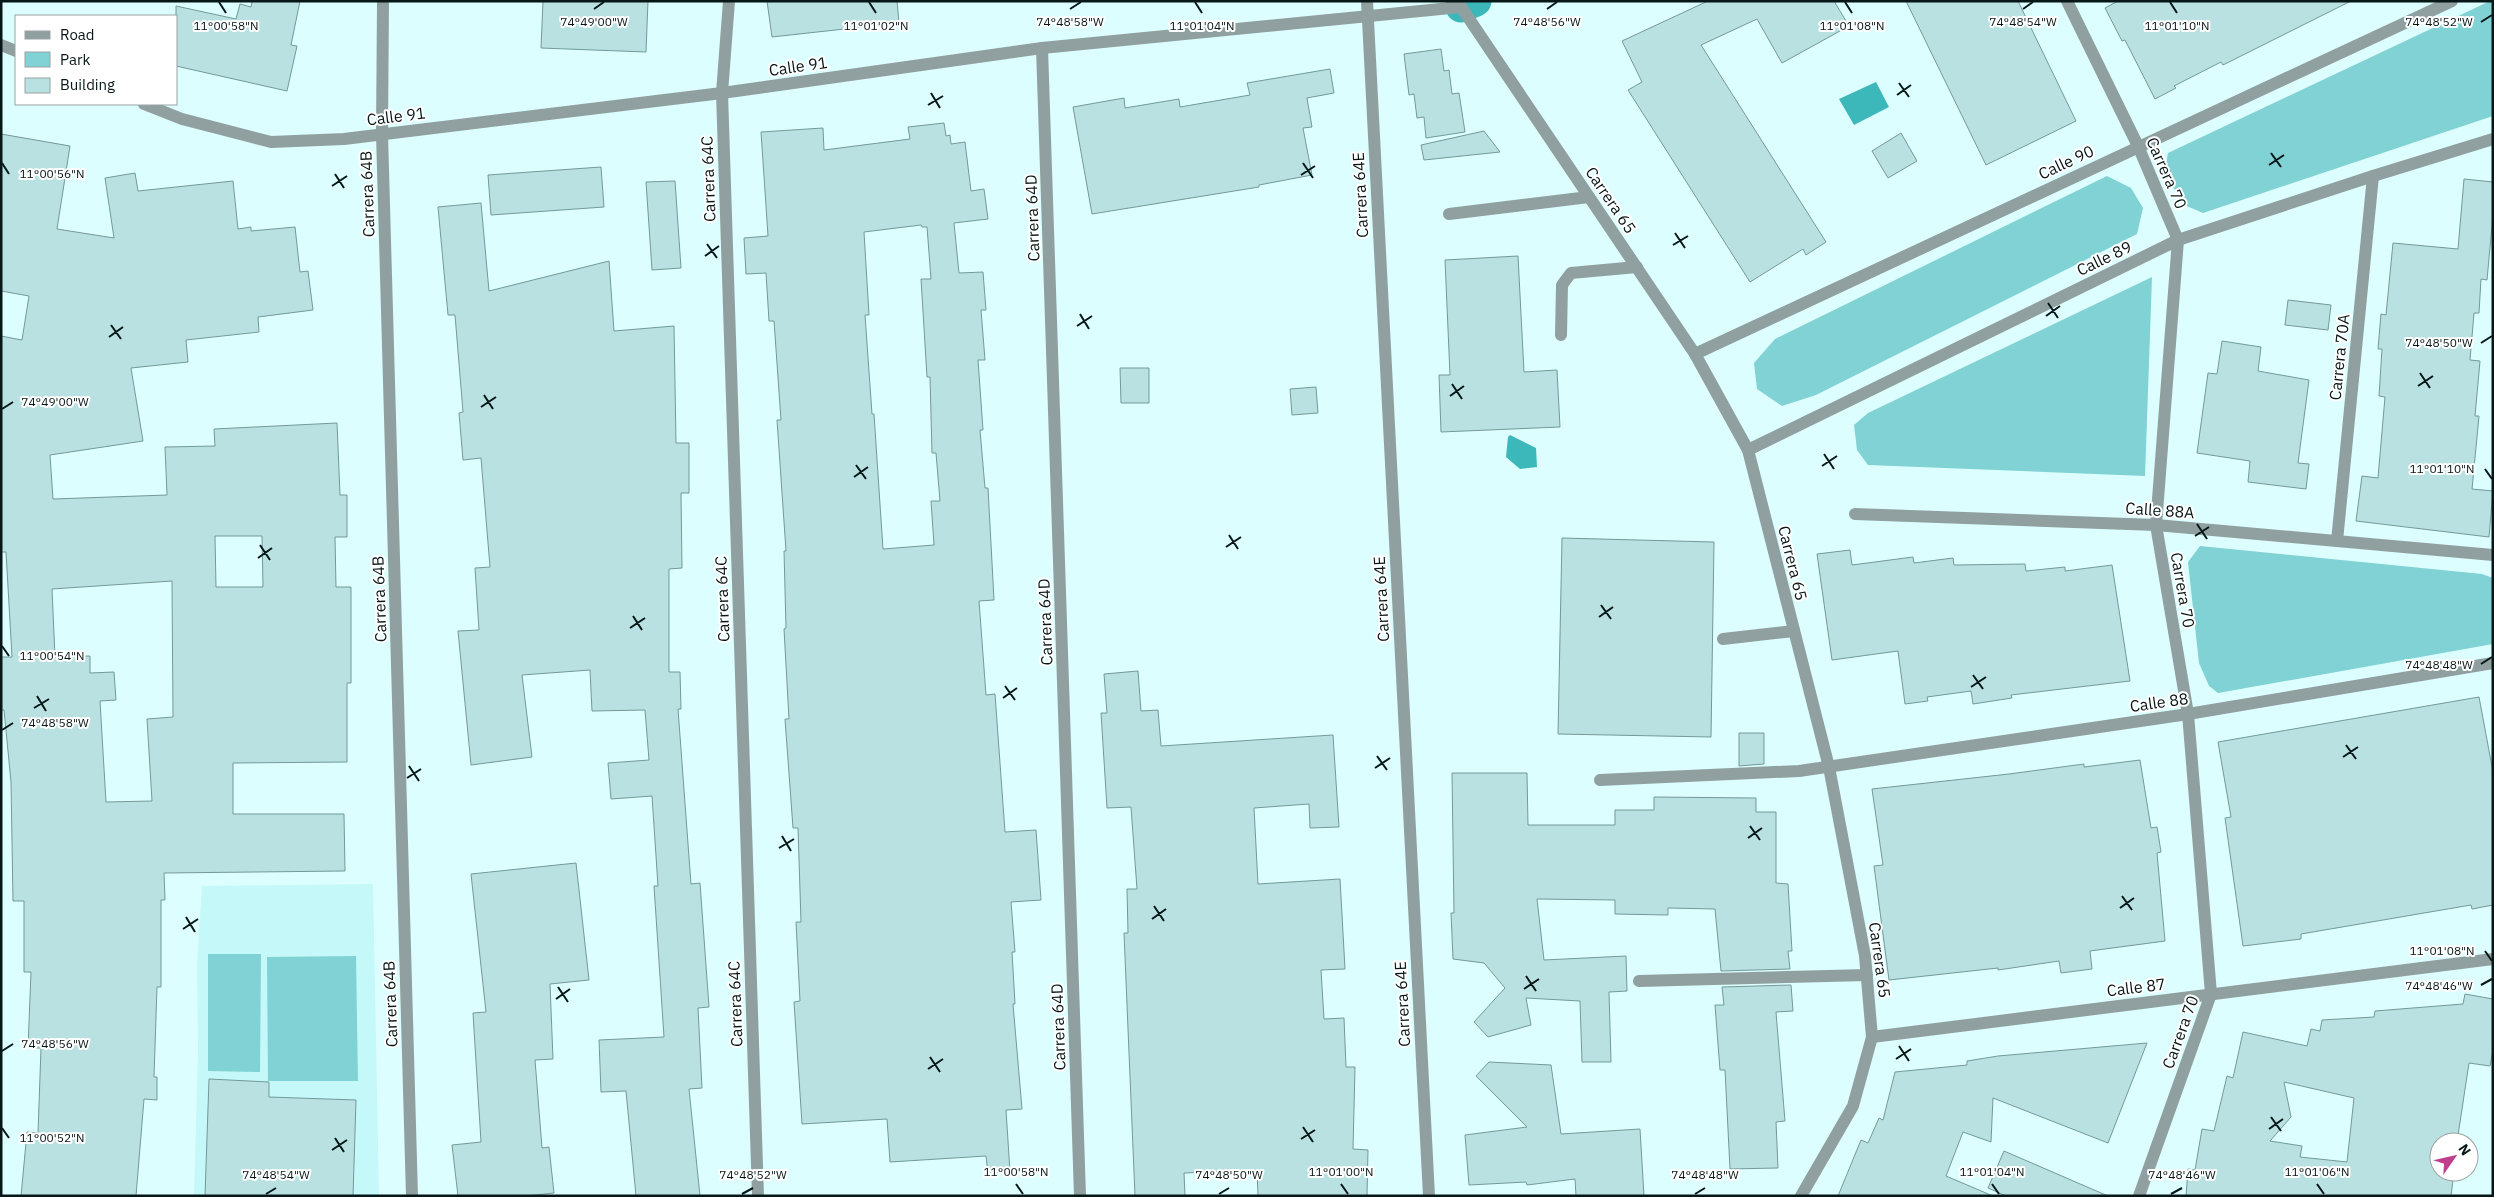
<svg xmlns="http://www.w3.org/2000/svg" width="2494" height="1197" font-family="'IBM Plex Sans',sans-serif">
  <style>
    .built { fill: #c5f8f9 }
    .green { fill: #81d2d4 }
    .water { fill: #3cb8bb }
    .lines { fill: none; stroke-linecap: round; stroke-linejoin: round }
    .canal { stroke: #3cb8bb; stroke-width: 31 }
    .building { fill: #b9e1e1; stroke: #739999; fill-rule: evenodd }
    .minor { stroke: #90a0a0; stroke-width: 12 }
    .ticks { fill: none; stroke: #071616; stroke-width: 2 }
    .labels { text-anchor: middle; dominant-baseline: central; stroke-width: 4; stroke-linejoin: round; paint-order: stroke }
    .street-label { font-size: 16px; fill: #071616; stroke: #fff }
    .ticks-label { font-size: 12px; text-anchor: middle; fill: #071616; stroke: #fff; stroke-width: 4; stroke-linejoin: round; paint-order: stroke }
  </style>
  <rect width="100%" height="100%" fill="#ddfefe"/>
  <polygon class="built" points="373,884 379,1196 194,1196 198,1050 197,965 202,886"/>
  <g class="green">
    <polygon points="2490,1 2493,1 2493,116 2203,213 2182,204 2165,171 2168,153"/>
    <polygon points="2107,176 2131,188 2143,208 2137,234 1816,395 1782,406 1757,389 1754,363 1775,339"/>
    <polygon points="2152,277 2145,476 1868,465 1857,450 1854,425 1868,413"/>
    <polygon points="2200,546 2482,574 2493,578 2493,644 2218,693 2209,686 2199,663 2188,562"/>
    <polygon points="208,954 261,954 260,1072 208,1071"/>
    <polygon points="356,956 358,1081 268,1081 267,957"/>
  </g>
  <g class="water">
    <polygon points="1876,82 1889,107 1854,125 1839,99"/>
    <polygon points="1510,435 1536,448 1537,467 1520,469 1506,457 1508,437"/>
  </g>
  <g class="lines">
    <polyline class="canal" points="1461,7 1476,1"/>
  </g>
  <g class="building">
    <polygon points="252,1 300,1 291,45 297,46 287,91 176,66 176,6 236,19 240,4 251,7"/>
    <polygon points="543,1 648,1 646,52 541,48"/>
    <polygon points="767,1 897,1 899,23 772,37"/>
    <polygon points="1708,1 1834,1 1849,26 1782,63 1757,19 1701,45 1826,242 1806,255 1803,249 1750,282 1628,90 1642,82 1622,41"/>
    <polygon points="1906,1 2018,1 2076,121 1986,165"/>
    <polygon points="2118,1 2351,1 2223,65 2221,62 2174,86 2176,88 2155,99 2125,40 2122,41 2105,8"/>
    <polygon points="1441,49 1444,71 1449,70 1452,94 1459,93 1465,132 1426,138 1424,117 1417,118 1414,94 1409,95 1404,54"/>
    <polygon points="1330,69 1334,93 1307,98 1312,127 1303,128 1312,175 1259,185 1259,187 1092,214 1073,107 1124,98 1125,108 1179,99 1180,107 1250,95 1247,83"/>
    <path d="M944,123L946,136L950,135L951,144L965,142L971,191L984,189L988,219L954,223L959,273L983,272L986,310H981L985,360H978L983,430H980L985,488H988L994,600L979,601L986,695L995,694L1005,832L1036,830L1041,900L1011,902L1015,952H1012L1015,1004H1013L1022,1109L1006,1110L1010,1172L988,1173L986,1156L890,1162L887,1119L802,1124L794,1002L800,1001L796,922H801L798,828H793L785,719H789L784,629L786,628L784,551H786L777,420H781L774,321H769L766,273L746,274L744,238L768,236L761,132L823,128L824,150L910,139L908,127ZM921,225L922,227H927L931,279H921L927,377H930L932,453H936L940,501H931L934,545L883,549L874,414H872L865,315H869L864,232Z"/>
    <polygon points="1484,131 1500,152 1424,160 1421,145"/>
    <polygon points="1901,133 1917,161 1888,178 1872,151"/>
    <path d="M1,134L70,146L57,229L114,238L105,178L135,173L138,191L233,181L238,229L251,227V231L295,227L300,272L308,271L313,310L258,317L259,332L186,340L188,362L131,368L143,441L50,455L53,499L167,495L165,447L215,446L214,429L337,423L340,495H347V537H335L336,587H351V683H347V762L233,763V814H344L345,871L164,873L165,900H161V987H157L154,1077H157V1100L144,1099L136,1196H21L27,1132L38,1133L41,1048H28L31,972H24V901H13L11,782L4,710H1V657H12L6,552H1V336L22,340L29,296L1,291ZM215,536H262L263,587H216ZM172,581L173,717L147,719L152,801L106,802L100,701L116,700L114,672L90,673V656L55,657L52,589Z"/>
    <polygon points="601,167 604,207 491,215 488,175"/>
    <polygon points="2464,179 2493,182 2493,215 2487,280 2481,279 2479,313 2474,313 2470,360 2480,361 2475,416 2479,416 2472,489 2493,491 2489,537 2356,521 2362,476 2378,478 2385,397 2379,396 2382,349 2378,349 2381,314 2386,315 2393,243 2458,249"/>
    <polygon points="675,181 681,268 652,270 646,182"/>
    <polygon points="481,203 489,291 609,261 614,331 674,326 676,443 689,443 689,493 681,493 682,568 669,569 669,672 680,672 681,709 678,709 691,884 700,883 709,1007 698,1008 702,1088 689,1089 700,1196 636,1196 626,1091 601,1092 599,1040 664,1037 654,886 658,886 652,796 611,799 608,763 649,760 645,710 592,711 590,670 522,675 532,757 471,765 458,631 479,630 475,568 490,567 481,458 463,460 459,413 463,412 455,315 448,315 438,207"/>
    <polygon points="1518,256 1524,372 1557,370 1560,427 1441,432 1439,375 1450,375 1445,260"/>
    <polygon points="2288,300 2331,305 2328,330 2285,325"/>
    <polygon points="2222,341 2261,347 2258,371 2309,380 2298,463 2309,464 2306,489 2248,482 2250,461 2197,453 2208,373 2217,374"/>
    <polygon points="1120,368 1149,368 1149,403 1121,403"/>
    <polygon points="1316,387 1318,413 1292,415 1290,389"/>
    <polygon points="1562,538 1714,542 1711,737 1558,734"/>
    <polygon points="1850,550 1852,565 1913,557 1914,563 1953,558 1954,565 2025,564 2026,571 2065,567 2065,571 2112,565 2130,681 2011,695 2012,698 1973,704 1971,691 1927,697 1928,701 1905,704 1898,651 1832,660 1817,554"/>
    <polygon points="1138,671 1141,711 1158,710 1161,746 1333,735 1339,827 1310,828 1309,804 1254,808 1258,884 1340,879 1345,969 1321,970 1324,1019 1344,1018 1346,1067 1355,1067 1353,1149 1368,1150 1367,1196 1258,1196 1257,1170 1184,1173 1185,1196 1135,1196 1124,933 1128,933 1127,889 1137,889 1131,807 1107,808 1101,713 1107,713 1104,674"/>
    <polygon points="2479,697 2493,772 2493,905 2472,909 2471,905 2301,934 2301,939 2243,946 2225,818 2231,817 2218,742"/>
    <polygon points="1739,733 1764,733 1764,764 1739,766"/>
    <polygon points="2140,760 2151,828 2157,827 2161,852 2157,853 2165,941 2090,951 2092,969 2061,973 2059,961 1998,970 1998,968 1889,980 1874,866 1883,865 1872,789 2009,774 2084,764 2084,767"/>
    <polygon points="1452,773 1527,773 1528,825 1615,825 1615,810 1654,810 1654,797 1756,798 1756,812 1776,812 1776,883 1788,884 1792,951 1788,951 1790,969 1721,971 1715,909 1668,908 1668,915 1615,914 1615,900 1537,899 1544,960 1626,956 1627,991 1609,992 1611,1062 1582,1062 1580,1001 1526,998 1531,1025 1488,1037 1474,1022 1505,988 1484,963 1453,959 1451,913 1454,913"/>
    <polygon points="576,863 589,980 550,984 553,1059 535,1060 542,1148 549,1147 554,1193 526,1196 458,1196 452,1145 481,1142 473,1013 486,1012 471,874"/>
    <polygon points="1791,985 1793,1011 1776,1012 1785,1121 1776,1122 1778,1168 1730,1169 1725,1070 1720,1070 1715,1005 1724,1005 1722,987"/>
    <path d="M2465,994L2493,999V1050L2490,1066L2469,1063L2457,1142H2439V1172H2454L2451,1196H2186L2188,1169L2195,1170L2202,1129L2214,1131L2227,1076L2233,1078L2243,1032L2307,1046L2311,1029L2320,1031L2322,1020L2374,1017L2375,1011L2463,1004ZM2284,1082L2354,1098L2347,1162L2300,1157L2302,1146L2270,1141L2291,1117Z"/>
    <polygon points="2147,1043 2108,1143 1993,1098 1991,1142 1963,1132 1946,1176 1993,1196 1838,1196 1861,1140 1868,1143 1879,1118 1883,1120 1895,1072 1967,1065 1967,1061 1998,1056"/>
    <polygon points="1489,1062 1551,1065 1561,1134 1640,1129 1644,1196 1576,1196 1575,1179 1527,1185 1526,1182 1469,1185 1465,1135 1527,1127 1476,1076"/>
    <polygon points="209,1079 269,1082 269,1097 356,1100 353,1196 205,1196"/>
    <polygon points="2004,1151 2108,1196 2006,1196 1988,1188"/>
  </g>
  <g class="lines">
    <g class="minor">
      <polyline points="383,1 382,134 412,1196"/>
      <polyline points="729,1 722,93 758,1196"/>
      <polyline points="1367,1 1429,1196"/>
      <polyline points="1457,1 1695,354 1748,450 1829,767 1865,956 1872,1037 1853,1106 1801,1196"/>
      <polyline points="2067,1 2138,146 2178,240 2156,525 2188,714 2211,994 2139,1196"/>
      <polyline points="1,45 16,51"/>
      <polyline points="1042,48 1080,1196"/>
      <polyline points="144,104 182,119 271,142 344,139 722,93 1042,48 1461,7"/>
      <polyline points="1449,214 1589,197"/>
      <polyline points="1561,335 1562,285 1571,273 1637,267"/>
      <polyline points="1695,354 2452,1"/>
      <polyline points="1748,450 2178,240 2373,176 2493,139"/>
      <polyline points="1855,514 2156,525 2493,555"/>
      <polyline points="2337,541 2373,176"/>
      <polyline points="1723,639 1794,631"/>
      <polyline points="1600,780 1799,771 2188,714 2493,663"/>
      <polyline points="1639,981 1867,975"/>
      <polyline points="1872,1037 2493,959"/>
    </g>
  </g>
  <path class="ticks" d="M219,2L226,13M869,2L876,13M1195,2L1202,13M1845,2L1852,13M2170,2L2177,13M594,9L604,2M1070,9L1081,2M1547,9L1557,2M2023,9L2033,2M2481,22L2492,15M1899,83L1909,97M931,93L940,108M1897,95L1911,85M928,105L943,96M2271,153L2281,167M2,163L9,174M1303,163L1313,178M2269,165L2284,155M335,174L344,188M1301,175L1315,166M332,186L347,176M1675,233L1685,248M707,244L717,258M1673,245L1688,236M705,256L719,246M2048,303L2058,318M1080,314L1089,329M2046,316L2060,306M111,325L121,339M1077,326L1092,316M109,337L123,327M2481,343L2492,336M2420,373L2430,388M1452,384L1462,399M2418,386L2433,376M484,395L493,409M1450,396L1464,386M481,407L496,397M2,409L13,402M1824,454L1834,469M856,465L866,479M1822,466L1837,456M2485,469L2492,479M854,477L868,467M2197,524L2207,539M1229,535L1238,549M2195,536L2209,527M260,545L270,560M1226,547L1241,537M258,558L272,548M1601,605L1611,619M633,616L642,630M1599,617L1613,607M630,628L645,618M2,646L9,656M2481,664L2492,657M1973,675L1983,689M1005,686L1015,700M1971,687L1986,677M37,696L46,711M1003,698L1017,688M34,708L49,699M2,730L13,723M2346,745L2356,759M1377,756L1387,770M2343,757L2358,747M409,766L419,781M1375,768L1390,758M407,778L421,769M1750,826L1760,840M782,836L791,851M1748,838L1762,828M779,848L794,839M2122,896L2132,910M1154,906L1164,921M2120,908L2134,898M186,917L195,932M1152,919L1166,909M183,929L198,919M2485,951L2492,961M1526,976L1536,991M2481,985L2492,979M558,987L568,1002M1524,989L1539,979M556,999L570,989M1899,1046L1909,1061M2,1051L13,1044M930,1057L940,1072M1896,1059L1911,1049M928,1069L943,1059M2271,1117L2281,1131M1303,1127L1313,1142M2,1128L9,1138M2269,1129L2283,1119M335,1138L344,1152M1301,1139L1315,1130M332,1150L347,1140M1016,1184L1023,1194M1341,1184L1348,1194M1992,1184L1999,1194M2317,1184L2324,1194M266,1194L276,1188M742,1194L753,1188M1219,1194L1229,1188M1695,1194L1705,1188M2171,1194L2182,1188"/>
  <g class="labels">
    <g class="street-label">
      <text transform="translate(798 66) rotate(-8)">Calle 91</text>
      <text transform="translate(396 116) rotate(-7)">Calle 91</text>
      <text transform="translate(2066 162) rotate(-25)">Calle 90</text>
      <text transform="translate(2167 173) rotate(66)">Carrera 70</text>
      <text transform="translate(708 179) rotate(-92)">Carrera 64C</text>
      <text transform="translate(367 194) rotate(-92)">Carrera 64B</text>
      <text transform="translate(1360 195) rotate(-93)">Carrera 64E</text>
      <text transform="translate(1611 200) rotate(56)">Carrera 65</text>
      <text transform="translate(1032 218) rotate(-92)">Carrera 64D</text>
      <text transform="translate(2104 258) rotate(-26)">Calle 89</text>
      <text transform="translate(2339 357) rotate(-84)">Carrera 70A</text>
      <text transform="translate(2160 510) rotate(4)">Calle 88A</text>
      <text transform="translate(1793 563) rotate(76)">Carrera 65</text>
      <text transform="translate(2183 590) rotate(80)">Carrera 70</text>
      <text transform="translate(379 599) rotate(-92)">Carrera 64B</text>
      <text transform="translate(722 599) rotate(-92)">Carrera 64C</text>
      <text transform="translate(1381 599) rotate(-93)">Carrera 64E</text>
      <text transform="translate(1045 622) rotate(-92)">Carrera 64D</text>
      <text transform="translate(2159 702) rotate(-8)">Calle 88</text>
      <text transform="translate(1880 960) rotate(82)">Carrera 65</text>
      <text transform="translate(2136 987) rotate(-7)">Calle 87</text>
      <text transform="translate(390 1004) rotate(-92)">Carrera 64B</text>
      <text transform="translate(735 1004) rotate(-92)">Carrera 64C</text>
      <text transform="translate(1402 1004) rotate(-93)">Carrera 64E</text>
      <text transform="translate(1058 1027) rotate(-92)">Carrera 64D</text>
      <text transform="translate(2180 1032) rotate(-70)">Carrera 70</text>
    </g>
  </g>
  <g class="ticks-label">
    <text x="2439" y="26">74°48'52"W</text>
    <text x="594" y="26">74°49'00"W</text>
    <text x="1070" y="26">74°48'58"W</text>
    <text x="1547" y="26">74°48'56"W</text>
    <text x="2023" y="26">74°48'54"W</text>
    <text x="226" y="30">11°00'58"N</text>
    <text x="876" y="30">11°01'02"N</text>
    <text x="1202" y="30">11°01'04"N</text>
    <text x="1852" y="30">11°01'08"N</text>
    <text x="2177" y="30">11°01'10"N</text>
    <text x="52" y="178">11°00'56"N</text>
    <text x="2439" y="347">74°48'50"W</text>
    <text x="55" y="406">74°49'00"W</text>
    <text x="2442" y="473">11°01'10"N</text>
    <text x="52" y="660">11°00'54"N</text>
    <text x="2439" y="669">74°48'48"W</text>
    <text x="55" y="727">74°48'58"W</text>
    <text x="2442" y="955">11°01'08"N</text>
    <text x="2439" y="990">74°48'46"W</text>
    <text x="55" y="1048">74°48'56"W</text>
    <text x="52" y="1142">11°00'52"N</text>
    <text x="1016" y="1176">11°00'58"N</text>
    <text x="1341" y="1176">11°01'00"N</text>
    <text x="1992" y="1176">11°01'04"N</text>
    <text x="2317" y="1176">11°01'06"N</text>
    <text x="276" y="1179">74°48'54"W</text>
    <text x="753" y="1179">74°48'52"W</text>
    <text x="1229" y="1179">74°48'50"W</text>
    <text x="1705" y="1179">74°48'48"W</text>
    <text x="2182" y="1179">74°48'46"W</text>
  </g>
  <rect width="2494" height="1197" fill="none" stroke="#071616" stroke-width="5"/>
  <rect x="15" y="15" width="162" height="90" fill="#ffffff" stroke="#9ca2a2"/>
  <rect x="25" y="31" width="25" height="8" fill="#90a0a0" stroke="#9ca2a2"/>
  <text x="60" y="40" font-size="15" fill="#071616">Road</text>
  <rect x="25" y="52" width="25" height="15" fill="#81d2d4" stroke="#9ca2a2"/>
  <text x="60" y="65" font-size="15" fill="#071616">Park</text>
  <rect x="25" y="78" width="25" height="15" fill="#b9e1e1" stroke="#9ca2a2"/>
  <text x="60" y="90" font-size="15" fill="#071616">Building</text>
  <g transform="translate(2454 1157) rotate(56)"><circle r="24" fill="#ffffff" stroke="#9ca2a2"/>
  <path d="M0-4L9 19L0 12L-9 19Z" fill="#be3f8b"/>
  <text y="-8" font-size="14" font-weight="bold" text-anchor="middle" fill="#071616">N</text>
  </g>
</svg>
